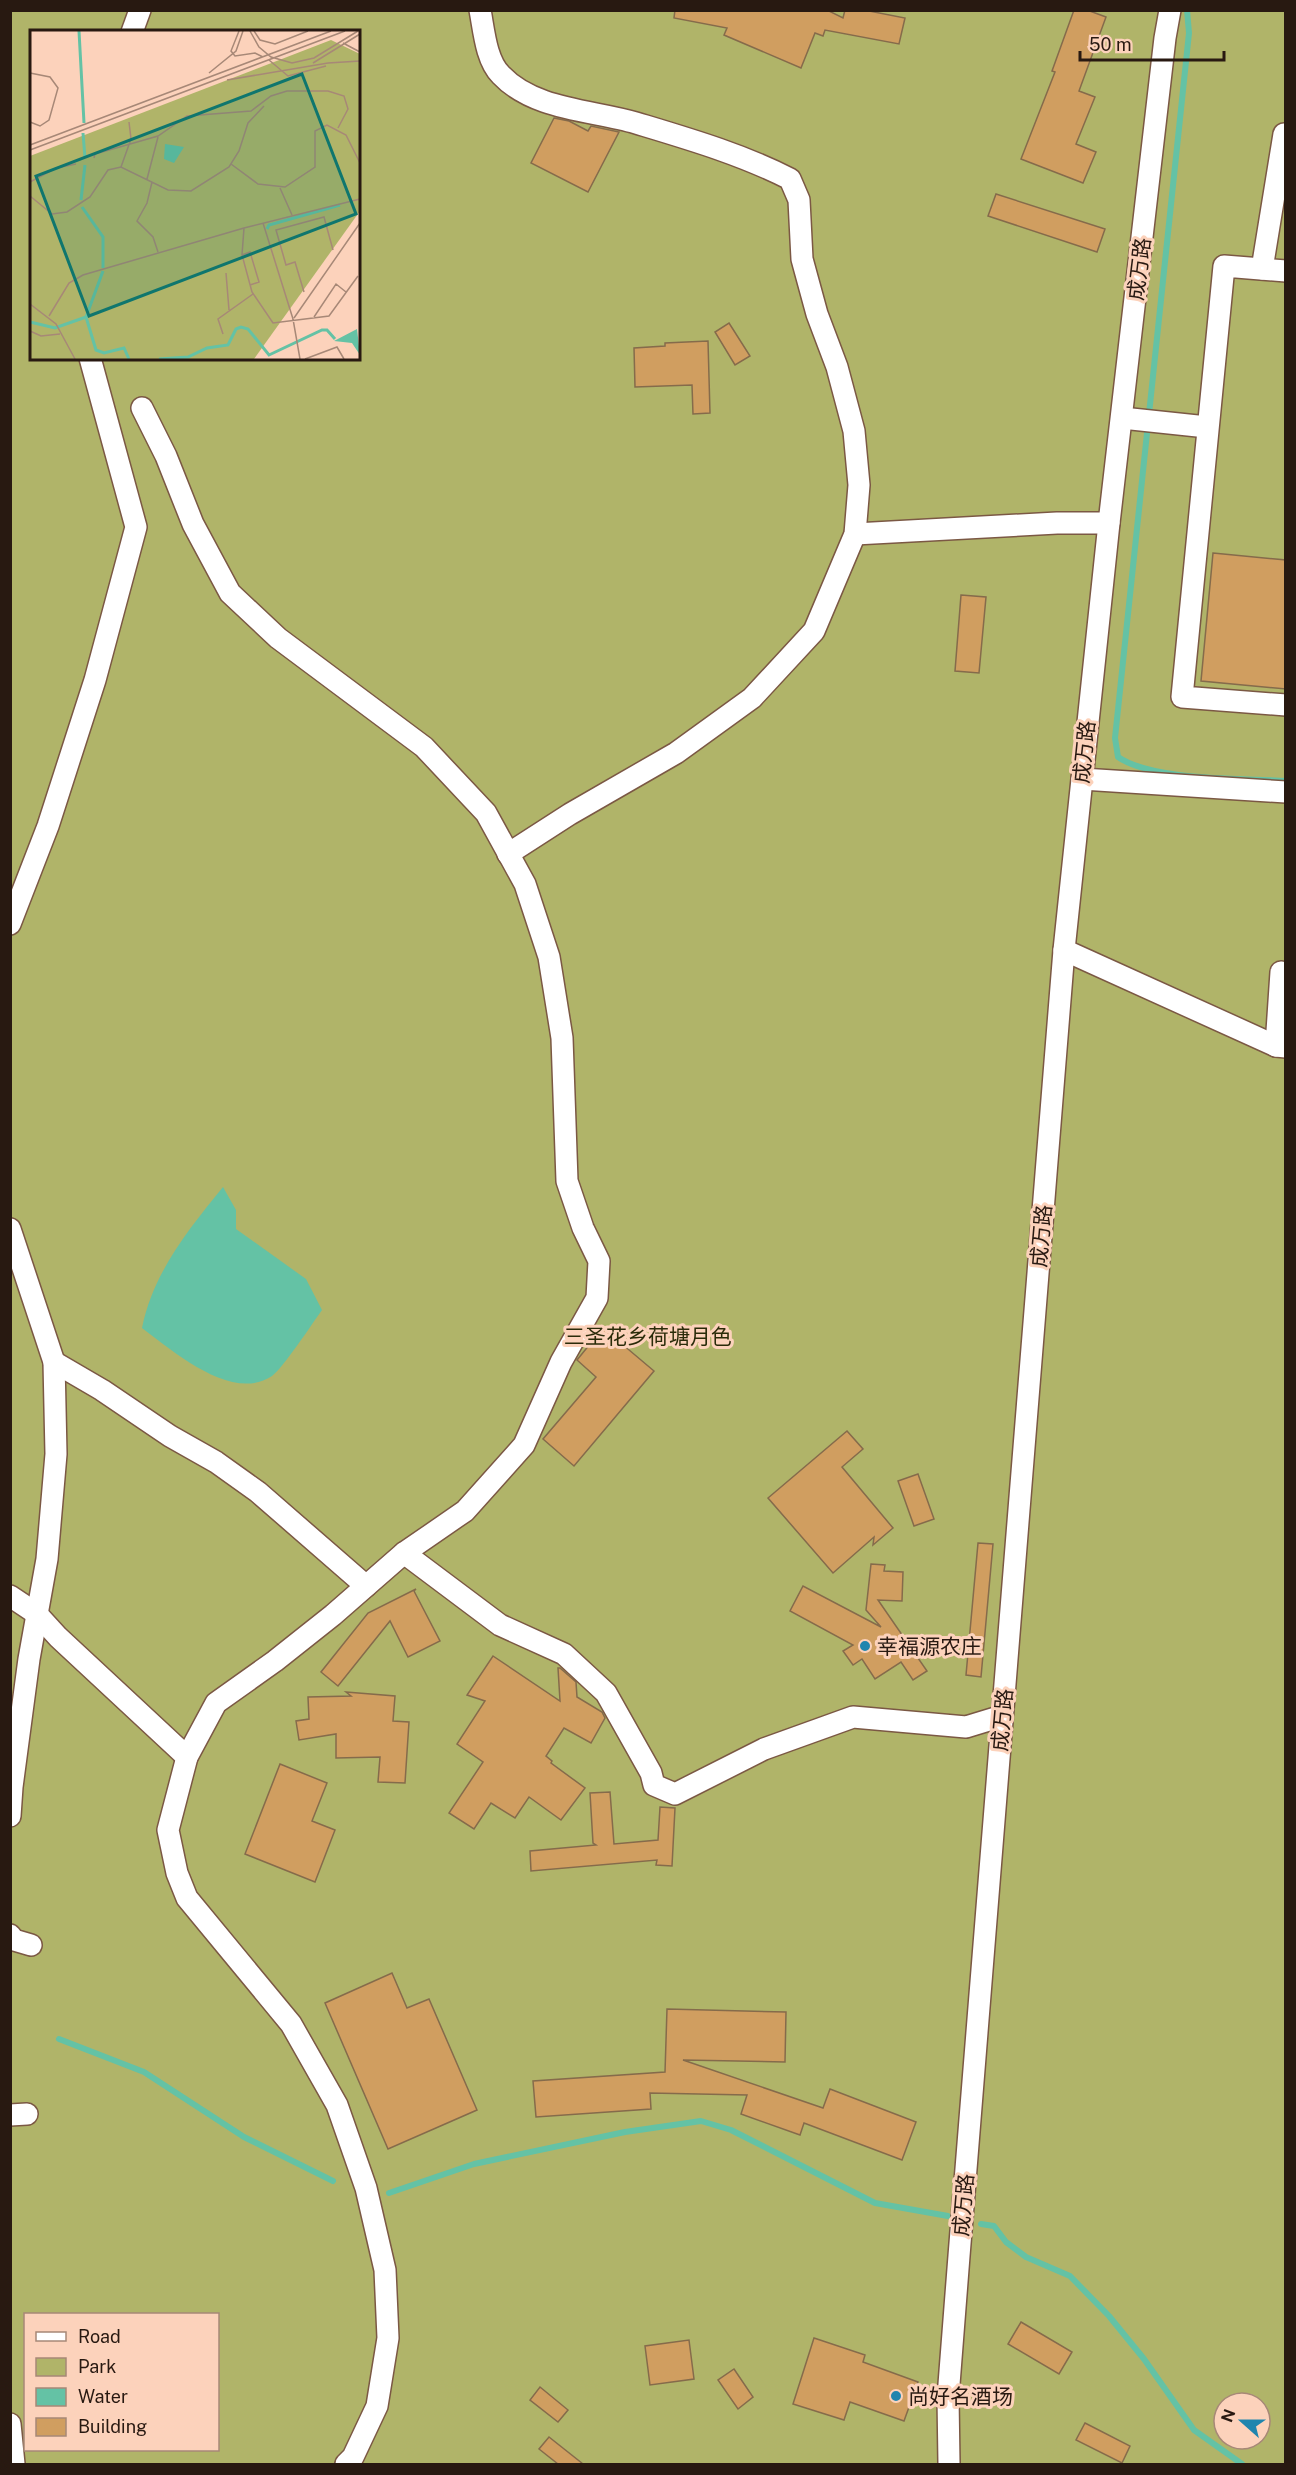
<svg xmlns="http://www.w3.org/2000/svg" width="1296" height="2475" font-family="'Public Sans','Noto Sans SC',sans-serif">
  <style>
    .green { fill: #b0b469; fill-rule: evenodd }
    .water { fill: #64c2a5 }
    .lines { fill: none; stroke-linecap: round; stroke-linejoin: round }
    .stream { stroke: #64c2a5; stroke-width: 6 }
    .building { fill: #d09e60; stroke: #856b4b; stroke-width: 1.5 }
    .minor-casing { stroke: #7b5844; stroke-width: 24 }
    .minor { stroke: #fff; stroke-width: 21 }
    .poi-dot { fill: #1f85ae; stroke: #fcd2bb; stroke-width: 2 }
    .labels { text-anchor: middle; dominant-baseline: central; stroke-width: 6; stroke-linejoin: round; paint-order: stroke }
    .street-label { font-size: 21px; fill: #281911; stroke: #fcd2bb }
    .park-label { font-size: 21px; fill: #2a2b09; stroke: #fcd2bb }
    .poi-label { font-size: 21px; fill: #281911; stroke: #fcd2bb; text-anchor: start }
    .inset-river { fill: none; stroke: #64c2a5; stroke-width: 3 }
    .inset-road { fill: none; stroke: #a78877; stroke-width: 1.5 }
    .view { fill: #0f766e; fill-opacity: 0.15; stroke: #0f766e; stroke-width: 3 }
    .inset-edge { fill: none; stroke: #281911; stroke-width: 3 }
  </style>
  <rect width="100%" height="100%" fill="#fcd2bb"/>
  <path class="green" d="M11,11H1285V2464H11ZM32,32H358V358H32ZM26,2314H218V2450H26ZM1224,2403H1260V2439H1224Z"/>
  <path class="water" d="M223,1187L236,1210V1229L306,1279L322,1310C312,1324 283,1368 272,1376C232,1403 173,1351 142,1328C153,1273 188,1230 223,1187Z"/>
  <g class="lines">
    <g class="stream">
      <path d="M1187,10L1189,33L1115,738L1118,757C1153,781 1241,778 1286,781"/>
      <polyline points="59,2039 144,2072 244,2137 333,2181"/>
      <polyline points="389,2193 474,2164 625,2132 701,2121 731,2130 875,2203 948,2216"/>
      <polyline points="981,2224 994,2226 1006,2242 1026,2257 1070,2276 1109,2316 1144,2359 1194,2430 1242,2464"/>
    </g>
  </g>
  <g class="building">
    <polygon points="675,10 827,10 843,18 845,10 864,10 905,18 899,44 825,30 823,36 815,33 801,68 724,35 727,28 674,18"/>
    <polygon points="1074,10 1087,10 1106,17 1079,91 1095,97 1076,144 1096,152 1083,183 1021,159 1055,72 1052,71"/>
    <polygon points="554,118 569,121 588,131 591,126 619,132 588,192 531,163"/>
    <polygon points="996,194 1105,229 1097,252 988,216"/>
    <polygon points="729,323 750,356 735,365 715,332"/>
    <polygon points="708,341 710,413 693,414 692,385 635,387 634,348 665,346 665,343"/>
    <polygon points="1213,553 1286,560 1286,689 1201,681"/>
    <polygon points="961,595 986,597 979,673 955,671"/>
    <polygon points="603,1328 654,1371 574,1466 543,1439 596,1377 577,1360"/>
    <polygon points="847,1431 863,1449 842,1467 893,1528 873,1545 874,1537 833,1573 768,1498"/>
    <polygon points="918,1474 934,1519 914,1526 898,1481"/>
    <polygon points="978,1543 993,1544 981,1677 966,1675"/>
    <polygon points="871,1564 885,1565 884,1571 903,1572 902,1601 878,1600 927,1671 913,1680 901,1662 875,1679 862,1659 853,1665 843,1651 853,1645 790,1611 803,1586 881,1627 866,1610"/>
    <polygon points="416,1589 414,1591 440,1641 408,1657 390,1621 338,1686 321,1672 368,1613"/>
    <polygon points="493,1656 560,1701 558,1668 560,1668 576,1682 577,1697 602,1712 605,1718 591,1743 564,1728 546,1756 552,1761 551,1763 585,1788 561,1820 529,1797 515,1818 491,1803 474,1829 449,1813 483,1762 457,1744 485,1701 467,1695"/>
    <polygon points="346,1692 395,1696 393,1721 409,1722 405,1783 378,1782 380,1757 336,1758 336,1734 299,1740 296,1721 309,1719 308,1697 351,1696"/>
    <polygon points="280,1764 327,1783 312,1821 335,1830 315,1882 245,1854"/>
    <polygon points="610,1792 614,1844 658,1840 660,1807 675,1808 672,1866 656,1865 657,1860 531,1871 530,1851 596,1845 593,1843 590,1793"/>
    <polygon points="392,1973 407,2008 429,1999 477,2110 388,2149 325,2003"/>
    <polygon points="667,2009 786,2012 785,2062 683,2060 823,2108 830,2089 916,2122 902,2160 804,2123 800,2135 741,2114 747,2095 650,2093 651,2109 536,2117 533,2081 665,2072"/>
    <polygon points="1021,2322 1072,2352 1059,2374 1008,2344"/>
    <polygon points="814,2338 865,2355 863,2362 918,2382 904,2421 850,2402 844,2420 793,2404"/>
    <polygon points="689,2340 694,2379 650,2385 645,2346"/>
    <polygon points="734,2369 753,2397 738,2409 718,2380"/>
    <polygon points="540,2387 568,2410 558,2422 530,2400"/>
    <polygon points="1085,2423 1130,2446 1122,2463 1076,2440"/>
    <polygon points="549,2437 583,2464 558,2464 539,2449"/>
  </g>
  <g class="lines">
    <g class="minor-casing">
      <g id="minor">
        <path d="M480,10C484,31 486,60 501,75C534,110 592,110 636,123C689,139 741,154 790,179L799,200L802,259L817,314L837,367L854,431L859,485L855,534L814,631L752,698L676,753L570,814L508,854"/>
        <polyline points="132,32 140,10"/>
        <polyline points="1262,269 1284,134"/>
        <polyline points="1286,271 1224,266 1182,697 1286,705"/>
        <polyline points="142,408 166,456 193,524 230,593 278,638 424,747 486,813 525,884 549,957 562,1038 567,1181 583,1228 599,1261 597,1298 561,1362 524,1445 465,1511 404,1553 333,1615 275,1661 216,1703 187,1757 168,1830 177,1873 187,1898 291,2024 337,2105 366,2188 385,2270 388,2338 377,2406 353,2457 346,2464"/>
        <polyline points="1122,418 1207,427"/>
        <polyline points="855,534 1057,523 1109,523"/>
        <polyline points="1082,779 1286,792"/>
        <polyline points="10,924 48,826 95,680 136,527 90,358"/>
        <polyline points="1064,950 1276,1046 1286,1047"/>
        <polyline points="1276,1046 1281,972 1286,973"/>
        <polyline points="10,1229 54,1362 56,1454 47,1559 29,1659 12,1787 10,1816"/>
        <polyline points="54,1362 102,1390 170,1436 216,1462 258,1492 366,1586"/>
        <polyline points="404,1553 500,1625 564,1654 606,1693 651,1773 654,1785 675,1794 764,1749 853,1717 966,1727 1002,1716"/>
        <polyline points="10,1596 37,1614 58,1637 187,1757"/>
        <polyline points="10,1935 14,1940 31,1945"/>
        <polyline points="10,2115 27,2114"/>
        <polyline points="10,2424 14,2464"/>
        <polyline points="949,2464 948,2397 959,2256 1064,950 1109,523 1165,38 1170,10"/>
      </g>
    </g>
    <use href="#minor" class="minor"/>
  </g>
  <g class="poi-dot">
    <circle cx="865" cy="1646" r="6"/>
    <circle cx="896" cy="2396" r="6"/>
  </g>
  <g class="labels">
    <g class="street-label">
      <text transform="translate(1139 269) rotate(-83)">成万路</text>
      <text transform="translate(1084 752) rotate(-84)">成万路</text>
      <text transform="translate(1041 1236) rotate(-85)">成万路</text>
      <text transform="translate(1002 1720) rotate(-85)">成万路</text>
      <text transform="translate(963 2205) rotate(-85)">成万路</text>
    </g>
    <g class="park-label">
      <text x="648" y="1336">三圣花乡荷塘月色</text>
    </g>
    <g class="poi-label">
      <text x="877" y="1646">幸福源农庄</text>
      <text x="908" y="2396">尚好名酒场</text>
    </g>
  </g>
  <g transform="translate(30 30)">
    <rect width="330" height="330" fill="#fcd2bb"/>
    <path d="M301,10L330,24V181L224,329H0V126Z" fill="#b0b469"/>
    <path d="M135,114L154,117L144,133L134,129ZM327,299L330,325L322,313L304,311Z" fill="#64c2a5"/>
    <path class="inset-river" d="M49,1L54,93M53,103L55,128M51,170L55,135M52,177L73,207V238M237,199L239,195L310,175M56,287L73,241M0,292L25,298L56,287L66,320L74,323L94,318L99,329M129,329L158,327L177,318L198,315L206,299L211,297L218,299L239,325L292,300H297L305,309"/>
    <path class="inset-road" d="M209,1L201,21L205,26L225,23L233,27M220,1L229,17L241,27L262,33L284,28L328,1M224,1L230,10L245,14L278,1M313,13L330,22M239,30L258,46L296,36M283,33L330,4M0,43L20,47L28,58L19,90L10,96L0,92M179,43L206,21L213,1M197,50L298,33L330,31M0,115L301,1M0,120L315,1M64,128L65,124L128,106L157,86L221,81L241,66L257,61H298L314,66L318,79L308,98M201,134L228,154L255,157L285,137V101L297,95L316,105L330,133M91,137L101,109L99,92M117,149L128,107M0,152L26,138L46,134M122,152L117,173L107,191L123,207L128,222M250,158L262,185M0,166L22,184L37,182L60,167L78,140L91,137L138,160L161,161L199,137L209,121L218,93L234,76M233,193L263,289L270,329M214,198L212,225L222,262L243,293L299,286L328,246M212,225L220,222L229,252L220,255M196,243L199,280M274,262L265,232L256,235L246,200L294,187L303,220M0,274L26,294L45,329M19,286L39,253L53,245L214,198L330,169M284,287L306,254L316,262M264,288L330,193M0,301L11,306L30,304M193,304L188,289L223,264M275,329L307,317L314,329"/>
    <path class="view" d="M272,44L326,184L59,286L6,146Z"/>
    <rect width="330" height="330" class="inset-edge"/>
  </g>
  <rect width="1296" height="2475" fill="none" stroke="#281911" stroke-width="24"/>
  <rect x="24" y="2313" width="195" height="138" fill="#fcd2bb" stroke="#a78877" stroke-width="1.5"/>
  <rect x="36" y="2332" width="30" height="9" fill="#ffffff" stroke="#a78877" stroke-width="1.5"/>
  <text x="78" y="2343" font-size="18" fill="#281911">Road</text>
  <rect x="36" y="2358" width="30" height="18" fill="#b0b469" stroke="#a78877" stroke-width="1.5"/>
  <text x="78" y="2373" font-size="18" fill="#281911">Park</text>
  <rect x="36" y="2388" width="30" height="18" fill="#64c2a5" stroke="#a78877" stroke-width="1.5"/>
  <text x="78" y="2403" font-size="18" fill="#281911">Water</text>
  <rect x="36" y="2418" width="30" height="18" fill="#d09e60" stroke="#a78877" stroke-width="1.5"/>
  <text x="78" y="2433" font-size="18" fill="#281911">Building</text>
  <g transform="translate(1242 2421) rotate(291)"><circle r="28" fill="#fcd2bb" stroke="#a78877" stroke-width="1.5"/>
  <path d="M0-4.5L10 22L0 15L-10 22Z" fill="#1f85ae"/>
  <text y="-9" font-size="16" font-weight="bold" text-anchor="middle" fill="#281911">N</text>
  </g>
  <path d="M1080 51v9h144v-9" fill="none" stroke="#281911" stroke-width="3"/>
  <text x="1089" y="51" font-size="18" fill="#281911" stroke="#fcd2bb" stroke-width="4.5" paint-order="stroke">50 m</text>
</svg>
